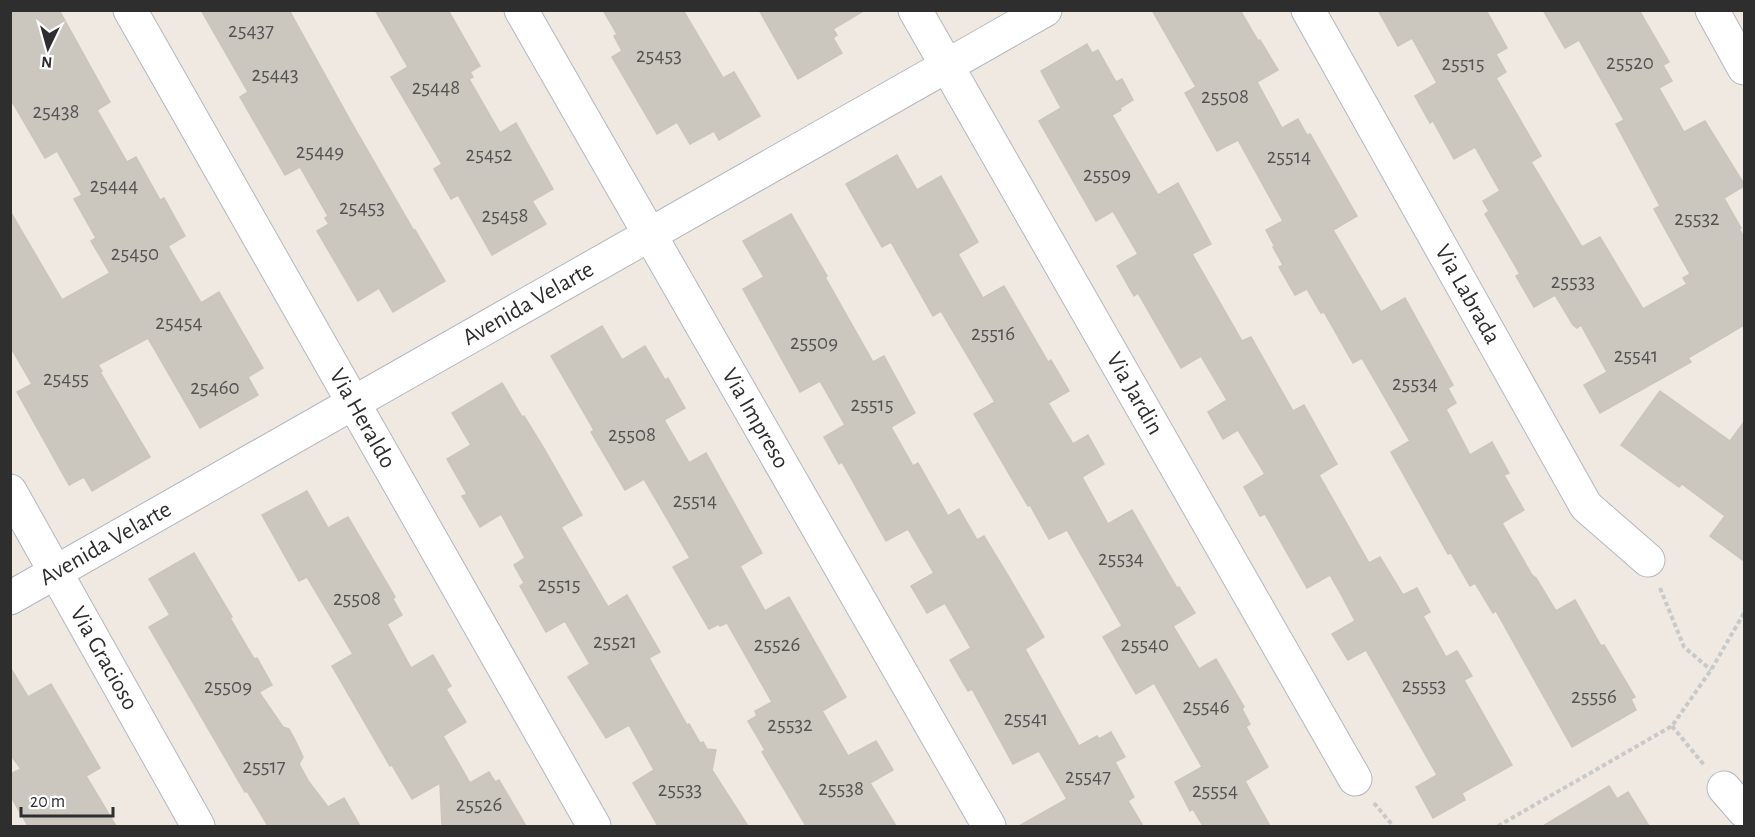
<svg xmlns="http://www.w3.org/2000/svg" width="1755" height="837" font-family="'Alegreya Sans',sans-serif">
  <style>
    .building { fill: #cbc7bf; stroke: #cbc5ba; stroke-width: 1.5 }
    .lines { fill: none; stroke-linecap: round; stroke-linejoin: round }
    .street-casing { stroke: #b4b7c1; stroke-width: 35 }
    .path { stroke: #c9c9c9; stroke-width: 4; stroke-dasharray: 4.5 3; stroke-linecap: butt }
    .street { stroke: #fff; stroke-width: 33 }
    .labels { text-anchor: middle; dominant-baseline: central; stroke-width: 4.5; stroke-linejoin: round; paint-order: stroke }
    .number-label { font-size: 21px; fill: #555452 }
    .street-label { font-size: 24px; fill: #2e2e2e; stroke: #fff }
  </style>
  <rect width="100%" height="100%" fill="#efe9e1"/>
  <g class="building">
    <polygon points="10,10 59,10 110,102 97,110 127,162 136,157 160,200 164,198 185,236 168,246 201,303 219,292 263,368 248,377 258,395 200,428 148,338 98,365 102,371 100,372 128,420 150,457 92,491 84,477 69,485 17,392 32,384 10,346 10,211 62,300 110,273 91,241 96,238 74,199 82,195 57,151 45,158 10,98"/>
    <polygon points="201,10 289,10 350,120 414,231 415,230 445,281 393,312 379,288 358,301 317,231 329,224 325,218 328,216 300,167 285,175 240,97 248,92"/>
    <polygon points="375,10 448,10 480,66 470,72 473,77 469,79 500,133 516,123 553,189 532,201 546,224 492,255 458,195 451,199 434,169 442,164 391,77 408,67"/>
    <polygon points="603,10 683,10 723,78 734,72 760,116 719,140 714,131 690,144 677,122 657,134 612,57 622,51 614,36 617,34"/>
    <polygon points="759,10 865,10 833,29 837,35 833,38 842,53 798,79"/>
    <polygon points="1152,10 1240,10 1258,41 1260,40 1278,70 1257,82 1282,128 1298,119 1307,135 1310,134 1357,216 1333,230 1381,312 1405,298 1453,385 1448,388 1456,403 1446,409 1470,455 1492,442 1509,473 1504,475 1524,510 1502,523 1532,575 1536,578 1556,611 1575,600 1601,646 1604,645 1635,697 1631,699 1636,710 1572,747 1496,611 1493,613 1475,583 1470,586 1451,553 1448,554 1391,452 1410,441 1362,358 1353,363 1324,312 1321,313 1307,289 1295,295 1279,267 1283,265 1273,247 1275,247 1266,230 1283,221 1238,140 1217,151 1185,93 1196,87"/>
    <polygon points="1378,10 1486,10 1507,48 1496,54 1506,72 1496,78 1541,156 1531,162 1582,247 1600,237 1643,309 1687,284 1683,278 1690,274 1654,209 1660,206 1616,124 1624,120 1579,40 1565,48 1543,10 1639,10 1669,62 1663,65 1672,81 1659,88 1684,132 1705,121 1744,184 1744,186 1724,198 1741,228 1739,228 1744,238 1744,325 1688,358 1691,362 1600,413 1584,385 1607,372 1581,325 1577,328 1573,325 1555,295 1534,307 1516,276 1520,274 1485,214 1489,211 1483,201 1500,191 1475,147 1454,159 1433,121 1430,123 1415,96 1437,83 1412,38 1398,46"/>
    <polygon points="1087,44 1092,53 1098,50 1116,82 1122,79 1133,100 1120,108 1121,110 1112,115 1158,195 1178,183 1211,244 1192,254 1242,341 1251,337 1293,411 1304,405 1337,464 1319,475 1369,563 1380,557 1403,595 1417,588 1430,612 1423,616 1446,657 1457,651 1472,676 1464,680 1512,765 1462,793 1465,800 1433,818 1416,787 1437,775 1366,650 1348,660 1332,634 1355,621 1342,596 1330,575 1307,588 1265,514 1260,516 1244,487 1265,474 1238,430 1223,439 1208,412 1227,400 1201,356 1181,368 1138,293 1134,296 1117,266 1138,254 1113,211 1096,221 1039,121 1061,108 1041,71"/>
    <polygon points="897,155 917,190 941,176 978,242 958,254 983,298 1004,286 1048,362 1051,360 1069,391 1048,403 1073,444 1088,435 1104,464 1082,477 1108,524 1132,510 1177,588 1179,587 1195,613 1173,626 1199,669 1216,659 1244,707 1242,709 1250,724 1246,727 1268,767 1245,781 1270,826 1203,826 1193,809 1190,811 1175,782 1202,767 1154,683 1136,694 1103,637 1122,626 1067,530 1049,539 1030,505 1028,506 974,414 995,402 941,311 933,316 891,242 882,247 846,184"/>
    <polygon points="791,214 827,276 825,277 873,362 884,356 915,413 891,427 913,466 918,463 948,516 959,509 977,540 984,536 1010,579 1044,637 1025,649 1079,746 1097,736 1099,739 1111,732 1125,757 1115,762 1134,797 1128,801 1143,826 1019,826 1067,799 1039,751 1013,764 972,689 968,691 950,660 971,648 945,603 927,613 911,586 934,573 908,529 886,541 842,462 839,464 824,437 845,425 820,381 800,392 743,289 764,277 743,241"/>
    <polygon points="602,326 622,360 645,346 665,380 668,378 685,408 664,420 689,463 706,453 762,553 740,566 765,611 789,597 846,697 822,711 848,756 876,741 893,770 870,783 896,826 806,826 762,752 765,750 748,721 757,716 755,711 772,702 727,623 720,626 719,624 709,629 673,567 690,558 644,479 625,490 591,432 594,430 551,356"/>
    <polygon points="502,383 522,417 524,416 543,447 582,515 561,527 608,607 627,595 660,652 649,658 687,725 689,724 700,743 703,742 707,749 716,750 712,770 748,826 658,826 633,783 654,770 629,725 606,738 568,677 590,664 565,621 546,632 520,586 524,583 514,565 525,558 501,514 480,527 462,496 467,494 447,459 471,445 452,413"/>
    <polygon points="1660,391 1730,441 1744,422 1744,561 1710,536 1725,516 1682,484 1679,487 1621,445"/>
    <polygon points="307,491 328,528 348,517 395,597 393,599 402,615 387,624 411,668 433,655 451,686 446,689 466,722 443,736 470,783 489,772 495,782 499,780 526,826 442,826 440,783 412,799 392,765 390,766 332,666 353,654 307,577 299,581 262,515"/>
    <polygon points="194,553 232,617 230,618 254,659 257,658 272,685 259,692 283,727 289,729 295,740 303,757 299,764 309,782 328,807 344,798 360,826 268,826 247,791 245,792 149,627 170,615 149,579"/>
    <polygon points="10,667 28,697 51,684 100,768 86,776 116,826 28,826 10,795 10,774 21,769 10,754"/>
    <polygon points="1609,786 1617,799 1628,792 1649,826 1543,826"/>
  </g>
  <g class="lines">
    <g class="street-casing">
      <g id="street">
        <path id="s1" d="M130,10L594,826"/>
        <path id="s2" d="M521,10L989,826"/>
        <path id="s3" d="M915,10L1355,779"/>
        <path id="s4" d="M1308,10L1586,506L1648,560"/>
        <polyline points="1712,10 1744,68"/>
        <path id="s5" d="M10,491L198,826"/>
        <path id="s6" d="M10,598L1045,10"/>
        <polyline points="1724,788 1744,811"/>
      </g>
    </g>
    <g class="path">
      <polyline points="1660,588 1684,647 1711,670"/>
      <polyline points="1672,726 1704,765"/>
      <polyline points="1374,803 1393,826"/>
      <polyline points="1498,826 1672,726 1711,670 1744,613"/>
    </g>
    <use href="#street" class="street"/>
  </g>
  <g class="labels">
    <g class="number-label">
      <text x="251" y="30">25437</text>
      <text x="659" y="55">25453</text>
      <text x="1630" y="62">25520</text>
      <text x="1463" y="63">25515</text>
      <text x="275" y="74">25443</text>
      <text x="436" y="87">25448</text>
      <text x="1225" y="96">25508</text>
      <text x="56" y="111">25438</text>
      <text x="320" y="151">25449</text>
      <text x="489" y="154">25452</text>
      <text x="1289" y="156">25514</text>
      <text x="1107" y="174">25509</text>
      <text x="114" y="185">25444</text>
      <text x="362" y="207">25453</text>
      <text x="505" y="215">25458</text>
      <text x="1697" y="218">25532</text>
      <text x="135" y="253">25450</text>
      <text x="1573" y="281">25533</text>
      <text x="179" y="322">25454</text>
      <text x="993" y="333">25516</text>
      <text x="814" y="342">25509</text>
      <text x="1636" y="355">25541</text>
      <text x="66" y="378">25455</text>
      <text x="1415" y="383">25534</text>
      <text x="215" y="387">25460</text>
      <text x="872" y="404">25515</text>
      <text x="632" y="434">25508</text>
      <text x="695" y="500">25514</text>
      <text x="1121" y="558">25534</text>
      <text x="559" y="584">25515</text>
      <text x="357" y="598">25508</text>
      <text x="615" y="641">25521</text>
      <text x="777" y="644">25526</text>
      <text x="1145" y="644">25540</text>
      <text x="1424" y="685">25553</text>
      <text x="228" y="686">25509</text>
      <text x="1594" y="696">25556</text>
      <text x="1206" y="706">25546</text>
      <text x="1026" y="718">25541</text>
      <text x="790" y="724">25532</text>
      <text x="264" y="766">25517</text>
      <text x="1088" y="776">25547</text>
      <text x="841" y="788">25538</text>
      <text x="680" y="789">25533</text>
      <text x="1215" y="790">25554</text>
      <text x="479" y="804">25526</text>
    </g>
    <g class="street-label">
      <text stroke="none"><textPath href="#s4" startOffset="326">Via Labrada</textPath></text>
      <text stroke="none"><textPath href="#s6" startOffset="596">Avenida Velarte</textPath></text>
      <text stroke="none"><textPath href="#s3" startOffset="442">Via Jardin</textPath></text>
      <text stroke="none"><textPath href="#s1" startOffset="470">Via Heraldo</textPath></text>
      <text stroke="none"><textPath href="#s2" startOffset="471">Via Impreso</textPath></text>
      <text stroke="none"><textPath href="#s6" startOffset="110">Avenida Velarte</textPath></text>
      <text stroke="none"><textPath href="#s5" startOffset="192">Via Gracioso</textPath></text>
    </g>
  </g>
  <rect width="1755" height="837" fill="none" stroke="#2e2e2e" stroke-width="24"/>
  <g transform="translate(48 48) rotate(185)" stroke="#ffffff" stroke-width="4.5" paint-order="stroke">
  <path d="M0-4.5L10 22L0 15L-10 22Z" fill="#2e2e2e"/>
  <text y="-9" font-size="16" font-weight="bold" text-anchor="middle" fill="#2e2e2e">N</text>
  </g>
  <path d="M21 807v9h92v-9" fill="none" stroke="#2e2e2e" stroke-width="3"/>
  <text x="30" y="807" font-size="18" fill="#2e2e2e" stroke="#ffffff" stroke-width="4.5" paint-order="stroke">20 m</text>
</svg>
